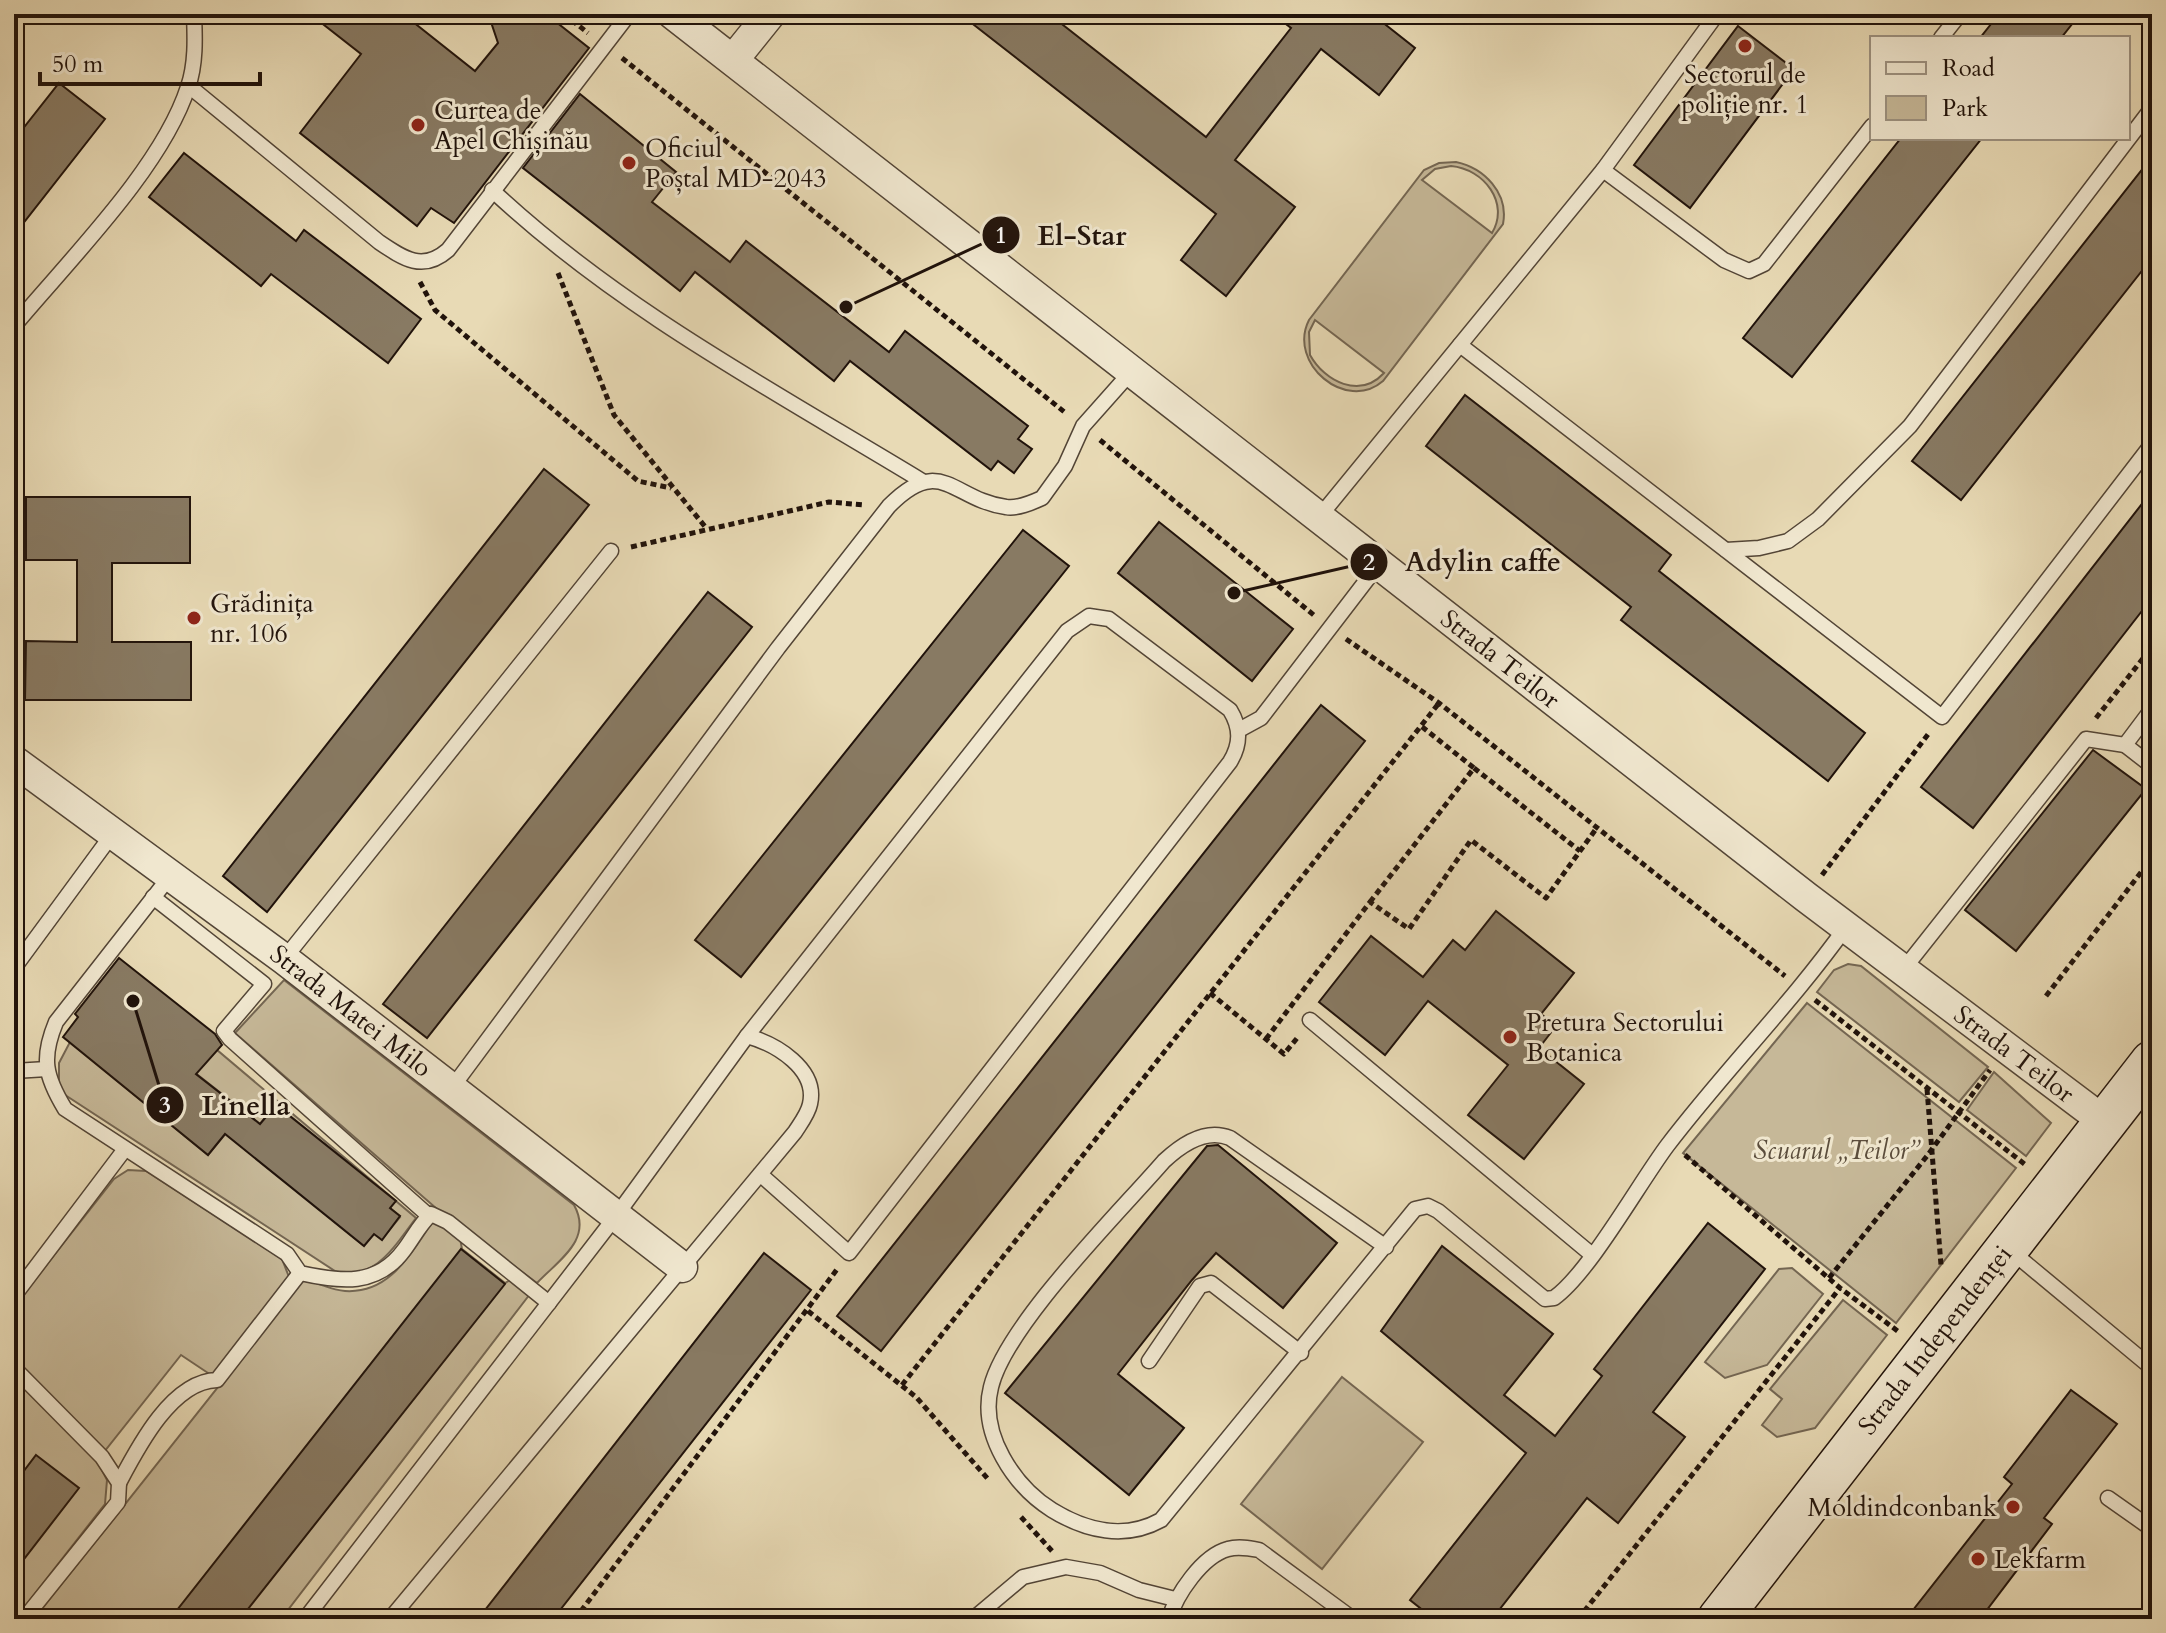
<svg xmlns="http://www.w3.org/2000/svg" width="2166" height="1633" font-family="Cardo,serif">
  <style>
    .green { fill: #c6b898; stroke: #746652; stroke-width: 2; fill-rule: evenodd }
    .building { fill: #887a63; stroke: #21130b; stroke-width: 2 }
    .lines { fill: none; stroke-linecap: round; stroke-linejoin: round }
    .service-casing { stroke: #534536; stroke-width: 17 }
    .minor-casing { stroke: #534536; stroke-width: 33 }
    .secondary-casing { stroke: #21130b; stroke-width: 45 }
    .path { stroke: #21130b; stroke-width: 5; stroke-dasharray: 6 4; stroke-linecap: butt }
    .service { stroke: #f0e7cf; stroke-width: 14 }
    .minor { stroke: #f0e7cf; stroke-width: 30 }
    .secondary { stroke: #f0e7cf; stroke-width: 42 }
    .poi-dot { fill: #8f2418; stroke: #f0e7cf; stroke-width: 3 }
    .labels { text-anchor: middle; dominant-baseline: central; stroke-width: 6; stroke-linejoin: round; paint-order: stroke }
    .poi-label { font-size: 26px; fill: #21130b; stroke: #f0e7cf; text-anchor: start }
    .street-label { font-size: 26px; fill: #21130b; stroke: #f0e7cf }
    .park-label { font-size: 26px; font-style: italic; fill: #5b4d3c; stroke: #f0e7cf }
    .leader { fill: none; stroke: #21130b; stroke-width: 3 }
    .callout-dot { fill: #21130b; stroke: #f0e7cf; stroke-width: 3 }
    .mark-label { font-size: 24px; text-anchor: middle; font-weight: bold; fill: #fff }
    .callout-label { font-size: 28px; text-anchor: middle; font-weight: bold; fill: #21130b; stroke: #f0e7cf; stroke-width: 6; stroke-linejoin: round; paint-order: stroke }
  </style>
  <rect width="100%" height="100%" fill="#e8dab5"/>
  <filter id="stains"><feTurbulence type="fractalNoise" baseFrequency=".0025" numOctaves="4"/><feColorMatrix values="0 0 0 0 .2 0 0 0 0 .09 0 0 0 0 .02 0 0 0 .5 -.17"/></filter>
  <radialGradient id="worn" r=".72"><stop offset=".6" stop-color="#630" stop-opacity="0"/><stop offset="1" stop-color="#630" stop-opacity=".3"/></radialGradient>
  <g class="green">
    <path d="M1456,162C1484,168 1509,193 1503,224L1383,381C1346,413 1287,363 1309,320L1424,170L1439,163ZM1451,166C1484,169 1510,203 1492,233L1422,180L1435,169ZM1315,320L1384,373C1360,399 1325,382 1310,355L1309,332Z"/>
    <polygon points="1848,964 1861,966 1988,1067 1959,1102 1817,992 1834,970"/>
    <path d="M284,980L574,1205C593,1239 560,1259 537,1283L437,1209L235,1033Z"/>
    <polygon points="1807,1003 2016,1168 1896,1323 1683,1153"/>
    <path d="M70,1042L208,1155L226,1133L363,1245L374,1234L382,1239L400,1217L390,1208L395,1201L276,1105L260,1124L184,1064L217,1050L416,1218C395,1245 376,1282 335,1271L59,1091V1063Z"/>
    <polygon points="1994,1072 2051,1123 2026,1156 1967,1110"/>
    <polygon points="128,1170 146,1171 282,1259 289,1277 214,1377 181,1355 104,1452 14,1363 14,1306 114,1179"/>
    <path d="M434,1220L460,1238L462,1249L505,1283L512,1279L530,1294L281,1619H34L303,1280C318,1282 330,1290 345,1291C391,1294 411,1252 434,1220Z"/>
    <polygon points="1792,1268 1823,1294 1767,1365 1725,1378 1705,1362 1779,1269"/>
    <polygon points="1843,1300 1887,1335 1815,1428 1777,1437 1762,1425 1782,1399 1770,1389"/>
    <polygon points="1342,1377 1423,1442 1322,1569 1241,1504"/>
    <polygon points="14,1378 27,1386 99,1464 107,1480 105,1504 15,1619"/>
  </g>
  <g class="building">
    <polygon points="310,14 403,14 475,71 498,43 490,19 503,14 546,14 589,48 454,223 431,208 417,226 300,133 361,54"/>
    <polygon points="960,14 1049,14 1206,137 1291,28 1273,14 1372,14 1415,48 1379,95 1321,49 1235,160 1295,207 1226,296 1181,260 1216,214"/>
    <polygon points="1999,14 2080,14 2061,38 1980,38"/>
    <polygon points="1738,26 1794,69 1690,208 1634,165"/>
    <polygon points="59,83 105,119 14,235 14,140"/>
    <polygon points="580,94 676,172 652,202 730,262 746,241 889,352 905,331 1028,426 1018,439 1032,449 1014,473 998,461 991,470 850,361 834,381 695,272 680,291 523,168"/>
    <polygon points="1901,138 1982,138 1792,377 1743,338"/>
    <polygon points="184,153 296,241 304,230 421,319 388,363 271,274 261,286 149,197"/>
    <polygon points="2152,157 2152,258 1961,500 1912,461"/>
    <polygon points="1465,395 1671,555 1659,571 1865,733 1828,781 1621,620 1631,607 1426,446"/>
    <polygon points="544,469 589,505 267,912 223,876"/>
    <polygon points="2152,491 2152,598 1973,828 1921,787"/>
    <polygon points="26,497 190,497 190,563 112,563 112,642 191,642 191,700 25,700 26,641 77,642 77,560 26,560"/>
    <polygon points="1159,522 1293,629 1252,681 1118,573"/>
    <polygon points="1023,530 1069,566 741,977 695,940"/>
    <polygon points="708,592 752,627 427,1038 383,1004"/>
    <polygon points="1321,705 1365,741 881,1351 837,1316"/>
    <polygon points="2093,750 2146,789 2016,951 1965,910"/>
    <polygon points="1496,911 1574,973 1541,1014 1556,1026 1539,1048 1584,1084 1524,1159 1468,1115 1508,1065 1428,1001 1385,1055 1319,1002 1371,936 1423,977 1453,940 1465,950"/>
    <polygon points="119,958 215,1034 222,1045 196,1074 260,1124 276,1105 396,1201 390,1208 400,1216 382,1240 374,1234 364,1246 225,1134 208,1155 63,1037 78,1017 75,1014"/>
    <polygon points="1218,1145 1337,1243 1283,1308 1216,1253 1192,1280 1118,1374 1184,1428 1129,1495 1005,1393 1207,1146"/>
    <polygon points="1708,1223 1765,1269 1653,1412 1685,1437 1618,1523 1587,1498 1492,1619 1434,1619 1410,1600 1526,1453 1381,1331 1442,1246 1553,1334 1504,1395 1555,1436 1602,1376 1594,1369"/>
    <polygon points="461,1249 505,1284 240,1619 170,1619"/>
    <polygon points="764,1253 811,1290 553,1619 478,1619"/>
    <polygon points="2071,1390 2117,1424 2044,1518 2052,1524 1980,1619 1906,1619 2012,1484 2004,1477"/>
    <polygon points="36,1455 79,1488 14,1572 14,1484"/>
  </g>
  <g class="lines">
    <g class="service-casing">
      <g id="service">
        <polyline points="1941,38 1960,14"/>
        <path d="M189,86L379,242C404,259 423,272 448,250L629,14"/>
        <polyline points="1603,170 1724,260 1749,271 1764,264 1872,126"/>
        <path d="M492,190C619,309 774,391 922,481"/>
        <path d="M14,326C68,261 162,168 188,87C196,64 195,38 194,14"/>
        <polyline points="1460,345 1942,717 2152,444"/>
        <polyline points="1320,516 1603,170 1717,14"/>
        <polyline points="1726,550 1759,548 1788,541 1818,519 1910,426 2152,108"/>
        <polyline points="2152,709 2125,745 2152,766"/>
        <polyline points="1239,730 1261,718 1379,564"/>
        <path d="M171,875L56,1022C41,1058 45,1076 65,1109L287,1254L300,1273C340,1282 377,1287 404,1250C413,1238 420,1224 431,1214L448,1222L549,1303"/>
        <polyline points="153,897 264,984 224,1031 230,1039 429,1216"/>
        <polyline points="284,959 611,551"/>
        <polyline points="14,968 114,832"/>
        <polyline points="1903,970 2086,739 2125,745"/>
        <polyline points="1310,1020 1591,1254"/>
        <polyline points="14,1071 47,1069"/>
        <path d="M451,1089L778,648L889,506C941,453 953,500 1006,507C1017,509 1031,503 1042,498L1065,466L1083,426L1131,372"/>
        <path d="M1386,1247L1230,1138C1206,1128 1181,1145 1164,1161C1119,1213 1006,1325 991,1387C979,1434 1014,1486 1052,1510C1086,1531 1125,1540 1161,1520L1415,1209L1428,1206L1438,1211L1545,1299L1554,1298C1589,1273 1638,1185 1667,1146C1724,1071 1791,1004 1846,927"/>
        <polyline points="2011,1251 2152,1368"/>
        <polyline points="14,1296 125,1149"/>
        <polyline points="1149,1361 1200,1286 1211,1283 1301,1353"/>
        <polyline points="14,1368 102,1457 119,1483 118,1502 24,1619"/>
        <path d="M119,1483C138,1447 172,1381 217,1380L300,1273"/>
        <polyline points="2108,1498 2152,1529"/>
        <polyline points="305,1619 616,1216 747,1036"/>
        <path d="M390,1619L795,1132C800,1124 808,1114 810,1104C818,1069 776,1044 747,1036L1067,631L1089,616L1109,619L1230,710C1241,728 1241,744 1230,762L849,1253L760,1174"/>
        <polyline points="973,1619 1023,1577 1066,1567 1100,1573 1139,1590 1175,1599"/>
        <path d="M1169,1619C1176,1595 1202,1556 1228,1549C1238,1546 1249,1548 1259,1550L1353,1619"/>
      </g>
    </g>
    <g class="minor-casing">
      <g id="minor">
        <polyline points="673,14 1806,897 2105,1122"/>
        <polyline points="733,60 770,14"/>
        <polyline points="14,761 284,959 682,1267"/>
      </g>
    </g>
    <g class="secondary-casing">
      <polyline id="secondary" points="1719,1619 2152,1062"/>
    </g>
    <g class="path">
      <polyline points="564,14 588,33"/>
      <polyline points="622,58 1067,414"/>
      <polyline points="558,273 614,415 707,529"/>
      <polyline points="420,282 435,310 638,481 671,488"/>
      <polyline points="1100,440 1315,616"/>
      <polyline points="631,547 829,502 864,505"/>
      <polyline points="1346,639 1439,703 1785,976"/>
      <polyline points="2096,718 2152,647"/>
      <polyline points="1474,768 1580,851"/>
      <polyline points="1822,875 1929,733"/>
      <polyline points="1370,902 1474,768 1421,726"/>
      <polyline points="1210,993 1284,1054 1298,1037"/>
      <polyline points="2046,996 2152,858"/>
      <polyline points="1815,1000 2027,1166"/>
      <polyline points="1266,1039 1370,902 1409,929 1471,840 1546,898 1596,829"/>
      <polyline points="1927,1089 1941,1265"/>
      <polyline points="1685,1155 1840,1288 1899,1332"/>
      <polyline points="1829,1278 1927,1156 1990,1070"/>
      <polyline points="808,1311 916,1397 988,1479"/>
      <polyline points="902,1385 1439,703"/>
      <polyline points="1021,1517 1052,1551"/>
      <polyline points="575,1619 838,1268"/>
      <polyline points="1578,1619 1840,1288"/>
    </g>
    <use href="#service" class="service"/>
    <use href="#minor" class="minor"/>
    <use href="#secondary" class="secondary"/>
  </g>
  <g class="poi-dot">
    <circle cx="1745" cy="46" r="8"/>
    <circle cx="418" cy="125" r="8"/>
    <circle cx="629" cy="163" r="8"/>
    <circle cx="194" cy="618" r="8"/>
    <circle cx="1510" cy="1037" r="8"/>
    <circle cx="2013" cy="1507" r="8"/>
    <circle cx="1978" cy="1559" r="8"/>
  </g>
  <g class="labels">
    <g class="poi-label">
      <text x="1745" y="74" text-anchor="middle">Sectorul de<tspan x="1745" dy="30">poliție nr. 1</tspan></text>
      <text x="434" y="110">Curtea de<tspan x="434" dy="30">Apel Chișinău</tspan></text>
      <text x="645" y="148">Oficiul<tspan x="645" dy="30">Poștal MD-2043</tspan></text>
      <text x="210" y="603">Grădinița<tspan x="210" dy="30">nr. 106</tspan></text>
      <text x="1526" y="1022">Pretura Sectorului<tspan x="1526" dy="30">Botanica</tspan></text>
      <text x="1997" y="1507" text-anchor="end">Moldindconbank</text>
      <text x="1994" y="1559">Lekfarm</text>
    </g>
    <g class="street-label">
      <text transform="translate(1500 659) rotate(38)">Strada Teilor</text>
      <text transform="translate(351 1011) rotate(38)">Strada Matei Milo</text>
      <text transform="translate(2014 1054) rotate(37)">Strada Teilor</text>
      <text transform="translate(1935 1340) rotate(-52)">Strada Independenței</text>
    </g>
    <g class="park-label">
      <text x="1836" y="1150">Scuarul „Teilor”</text>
    </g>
  </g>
  <path class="leader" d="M846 307L1001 235M1234 593L1369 562M133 1001L165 1105"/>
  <g class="callout-dot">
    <circle cx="846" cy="307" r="8"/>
    <circle cx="1234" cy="593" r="8"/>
    <circle cx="133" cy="1001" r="8"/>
    <circle cx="1001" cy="235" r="20"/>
    <circle cx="1369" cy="562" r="20"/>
    <circle cx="165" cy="1105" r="20"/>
  </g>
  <g class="mark-label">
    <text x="1001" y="243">1</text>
    <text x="1369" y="570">2</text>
    <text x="165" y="1113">3</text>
  </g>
  <g class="callout-label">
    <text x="1082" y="245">El-Star</text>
    <text x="1483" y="571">Adylin caffe</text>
    <text x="246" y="1115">Linella</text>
  </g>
  <rect width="2166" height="1633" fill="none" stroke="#e8dab5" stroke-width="48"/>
  <rect x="16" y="16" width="2134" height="1601" fill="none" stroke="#21130b" stroke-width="4"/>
  <rect x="24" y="24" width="2118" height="1585" fill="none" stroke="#21130b" stroke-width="2"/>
  <rect x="1870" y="36" width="260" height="104" fill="#f0e7cf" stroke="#9d9281" stroke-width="2"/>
  <rect x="1886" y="62" width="40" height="12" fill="#f0e7cf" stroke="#9d9281" stroke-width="2"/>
  <text x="1942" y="76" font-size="24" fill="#21130b">Road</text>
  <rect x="1886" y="96" width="40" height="24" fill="#c6b898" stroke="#9d9281" stroke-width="2"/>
  <text x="1942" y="116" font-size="24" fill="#21130b">Park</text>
  <path d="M40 72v12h220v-12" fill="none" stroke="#21130b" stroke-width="4"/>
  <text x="52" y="72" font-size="24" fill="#21130b" stroke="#f0e7cf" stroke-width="6" paint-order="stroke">50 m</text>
  <rect width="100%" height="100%" filter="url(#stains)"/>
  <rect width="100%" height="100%" fill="url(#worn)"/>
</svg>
